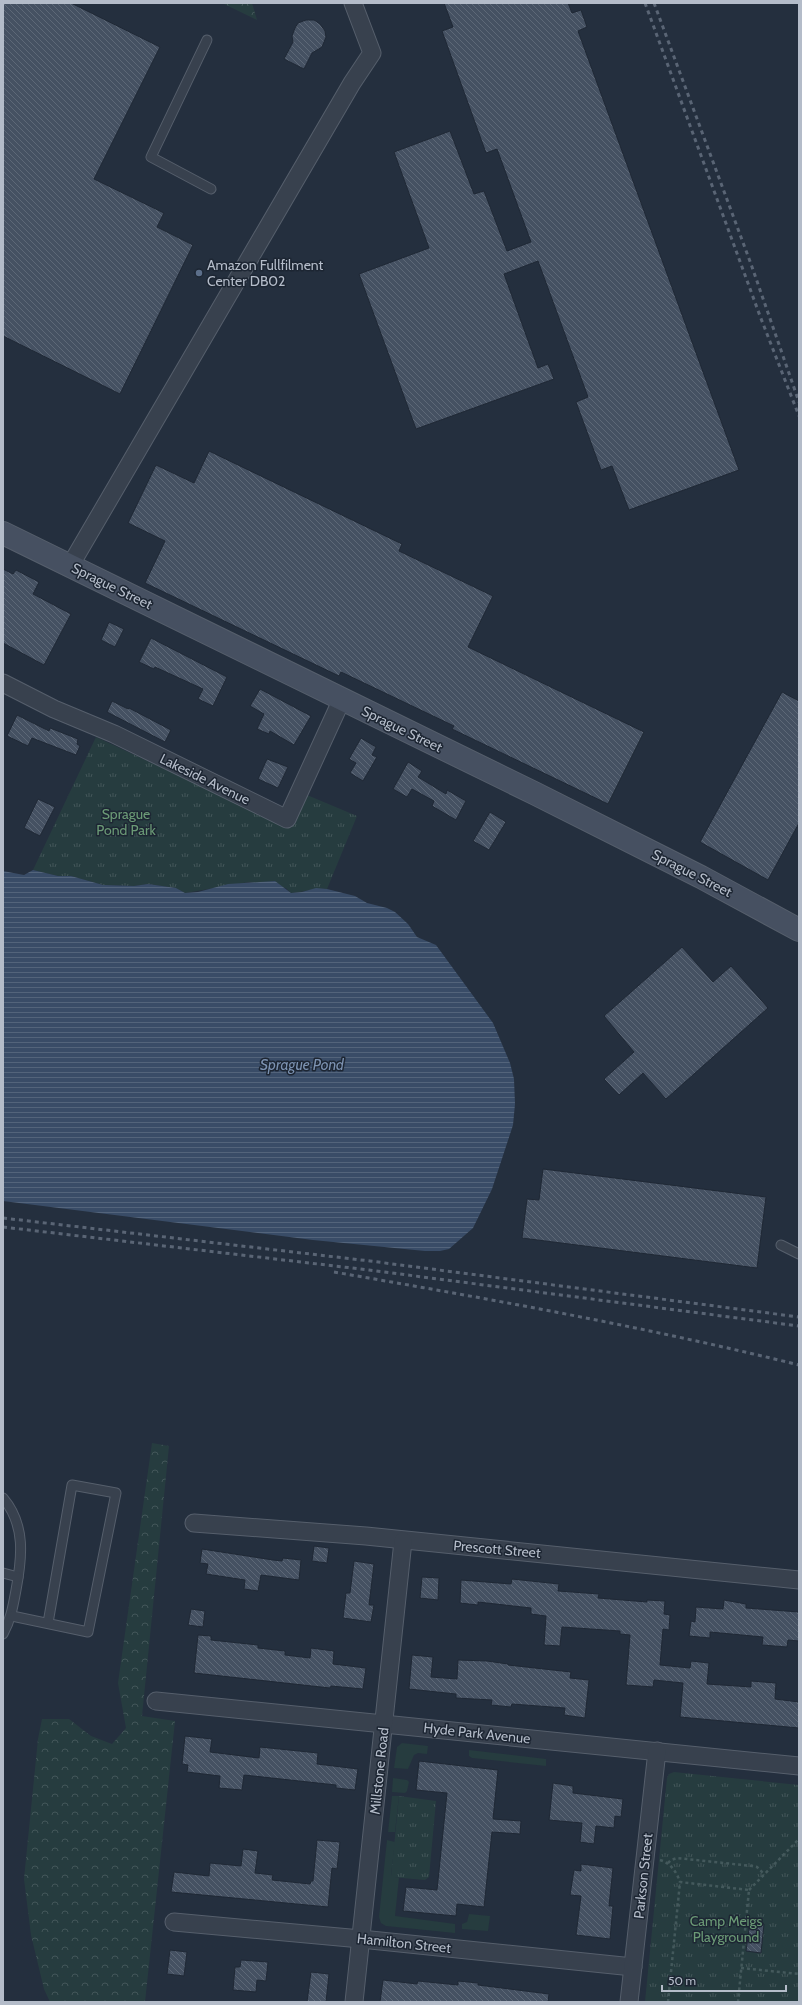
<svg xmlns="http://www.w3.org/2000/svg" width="802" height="2005" font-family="Cabin,sans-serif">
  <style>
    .grass { fill: #263c3f }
    .forest { fill: url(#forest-crowns) }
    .park { fill: url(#park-tufts) }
    .water { fill: url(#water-rules) }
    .building { fill: url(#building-back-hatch); stroke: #1f2835 }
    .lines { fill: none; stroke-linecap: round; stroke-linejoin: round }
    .lane-casing { stroke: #565f6c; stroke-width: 11 }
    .street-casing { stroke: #565f6c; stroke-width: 19 }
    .secondary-casing { stroke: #565f6c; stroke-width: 24 }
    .path { stroke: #44595c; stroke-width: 2.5; stroke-dasharray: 3 3; stroke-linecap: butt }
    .lane { stroke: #38414e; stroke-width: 9 }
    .street { stroke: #38414e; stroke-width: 17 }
    .secondary { stroke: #465061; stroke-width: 22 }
    .rail { stroke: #5a6575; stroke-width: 3; stroke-dasharray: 4 4; stroke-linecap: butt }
    .service-dot { fill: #5c6f8a; stroke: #1d2633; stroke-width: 1.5 }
    .labels { text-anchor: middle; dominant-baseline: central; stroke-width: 3; stroke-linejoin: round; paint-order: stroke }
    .poi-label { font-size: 14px; fill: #b4bcc9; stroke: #1d2633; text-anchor: start }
    .street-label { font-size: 14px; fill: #b4bcc9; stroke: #1d2633 }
    .park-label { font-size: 14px; fill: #6b9a76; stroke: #1d2633 }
    .water-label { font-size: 15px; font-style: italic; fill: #7c92b1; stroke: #1d2633 }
  </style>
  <defs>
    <pattern id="forest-crowns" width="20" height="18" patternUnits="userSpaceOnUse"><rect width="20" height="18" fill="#263c3f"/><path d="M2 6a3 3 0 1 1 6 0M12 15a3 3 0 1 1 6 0" fill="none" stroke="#435659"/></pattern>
    <pattern id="park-tufts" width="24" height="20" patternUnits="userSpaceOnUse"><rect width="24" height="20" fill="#263c3f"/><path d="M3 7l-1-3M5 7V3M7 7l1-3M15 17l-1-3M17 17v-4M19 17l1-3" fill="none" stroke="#435659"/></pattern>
    <pattern id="water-rules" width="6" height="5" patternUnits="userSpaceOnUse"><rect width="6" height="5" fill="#394c67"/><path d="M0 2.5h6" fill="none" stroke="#53647b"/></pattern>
    <pattern id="building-back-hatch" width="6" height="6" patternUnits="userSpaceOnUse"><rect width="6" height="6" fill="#455162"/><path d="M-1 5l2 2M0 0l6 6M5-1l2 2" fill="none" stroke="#5d6877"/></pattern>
  </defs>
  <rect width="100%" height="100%" fill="#242f3e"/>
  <g class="grass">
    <polygon points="402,1743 428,1746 427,1754 418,1753 414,1755 408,1769 394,1768 397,1747"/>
    <polygon points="469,1750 546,1759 546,1766 472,1758 469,1756"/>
    <polygon points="393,1778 407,1780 409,1782 407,1791 405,1793 392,1792"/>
    <polygon points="392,1796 399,1796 395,1832 388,1832"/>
    <polygon points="387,1840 395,1842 391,1876 399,1878 395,1916 455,1924 455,1933 386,1926 381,1923 379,1917"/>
    <polygon points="469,1914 490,1916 488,1931 462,1929 462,1924 467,1922"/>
  </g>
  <g class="forest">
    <polygon points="222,3 252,3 257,20"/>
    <polygon points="152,1443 169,1446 142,1716 175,1721 145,2002 50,2002 44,1989 31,1935 24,1879 38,1739 42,1719 69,1719 91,1736 112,1744 126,1728 118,1683"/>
  </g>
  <g class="park">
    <path d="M96,737L291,828L307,795L357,816L327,889C315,888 304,892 291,893L286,888L249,882L185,893L176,888L148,884L134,886L103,885L71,876H58L33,870Z"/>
    <polygon points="674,1772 799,1785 799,2002 645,2002 667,1778 669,1774"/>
    <polygon points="399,1796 436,1801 429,1877 425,1880 391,1877"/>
  </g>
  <polygon class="water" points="33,870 58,876 71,876 103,885 134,886 148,884 176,888 185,893 198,892 228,884 260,882 275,881 291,893 302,892 316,888 327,889 355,896 367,903 387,908 395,912 408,924 417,937 436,945 493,1023 510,1063 514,1079 515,1104 513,1125 492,1189 473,1228 449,1249 440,1251 425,1251 313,1240 3,1201 3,871 24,875"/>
  <g class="building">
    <polygon points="3,3 71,3 160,47 94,179 164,213 157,227 193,245 120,394 3,336"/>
    <polygon points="444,3 568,3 572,13 581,10 587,27 578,31 739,470 629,510 612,466 601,470 576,402 588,397 538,261 504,274 538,368 548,364 554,379 416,429 359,274 429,248 394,152 450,131 474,194 484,191 507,251 531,242 497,149 486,153 442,31 453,27"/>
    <polygon points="306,20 314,20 320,24 325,31 326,37 322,47 312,53 304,69 284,59 293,42 292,36 295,28 298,23"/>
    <polygon points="209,451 402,544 399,551 493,596 468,647 644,732 608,804 452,729 454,726 341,672 339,676 145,583 165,541 128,523 156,465 194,483"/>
    <polygon points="3,569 13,574 16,570 39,582 33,594 71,614 44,665 3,643"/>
    <polygon points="109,622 124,629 115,647 101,640"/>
    <polygon points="151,638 227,677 213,706 198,699 203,689 155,667 154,669 139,662"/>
    <polygon points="260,689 311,716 294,745 270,731 269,734 257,729 264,714 250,706"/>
    <polygon points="782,692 799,701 799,823 768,880 700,842"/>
    <polygon points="112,701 128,709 129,708 171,730 165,742 107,712"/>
    <polygon points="17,715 49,731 50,728 78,739 77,744 80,746 76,755 32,738 28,746 7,736"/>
    <polygon points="361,738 376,747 372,755 377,757 363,781 350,773 356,763 349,759"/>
    <polygon points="267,759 288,767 278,788 258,779"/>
    <polygon points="408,762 422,771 418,777 446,794 447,790 466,801 456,820 432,806 434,801 412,789 407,797 393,789"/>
    <polygon points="38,799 55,807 40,836 24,828"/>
    <polygon points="490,812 506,822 489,850 473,841"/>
    <polygon points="682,947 713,982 731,966 768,1008 666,1099 643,1073 619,1095 604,1079 634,1052 604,1016"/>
    <polygon points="543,1169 766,1197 757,1268 522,1238 527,1199 539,1200"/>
    <polygon points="314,1546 329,1548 327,1563 312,1561"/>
    <polygon points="202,1549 273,1560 282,1561 283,1558 301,1560 299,1580 261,1575 258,1591 244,1589 245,1580 206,1574 208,1564 200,1563"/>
    <polygon points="354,1561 374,1564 369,1605 374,1605 371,1622 343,1618 346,1593 350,1593"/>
    <polygon points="422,1577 439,1578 438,1600 420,1598"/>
    <polygon points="512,1579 559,1584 558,1591 599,1594 598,1598 647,1602 647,1600 665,1601 664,1614 670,1615 669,1630 663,1629 660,1665 690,1668 691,1661 709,1663 707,1684 751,1687 751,1681 776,1683 775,1699 799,1702 799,1728 680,1717 683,1683 654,1680 653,1687 626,1685 630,1635 620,1634 620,1631 562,1627 560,1646 544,1645 546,1616 531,1614 531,1608 478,1602 478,1605 460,1603 461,1580 511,1584"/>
    <polygon points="724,1600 746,1604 746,1608 799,1612 799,1641 788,1640 787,1647 762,1645 763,1637 710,1632 710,1638 689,1636 691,1621 695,1622 696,1607 723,1609"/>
    <polygon points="191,1609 205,1611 203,1627 188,1625"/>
    <polygon points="198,1635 211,1636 211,1640 258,1645 258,1648 285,1651 285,1655 310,1658 311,1648 334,1651 333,1664 366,1668 363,1689 331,1686 330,1688 194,1673"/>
    <polygon points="412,1655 433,1657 431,1677 457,1679 458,1660 487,1661 508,1664 508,1665 571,1672 570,1678 589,1680 585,1718 564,1715 565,1708 512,1704 511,1707 491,1705 492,1700 456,1698 456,1694 409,1689"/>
    <polygon points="185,1736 212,1739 210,1752 259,1758 260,1747 318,1753 317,1764 358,1769 355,1790 336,1788 336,1785 244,1775 242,1790 219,1788 220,1776 187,1772 188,1765 182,1764"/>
    <polygon points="419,1761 498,1770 493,1819 521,1821 520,1834 492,1832 484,1907 457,1904 456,1916 403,1911 406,1887 437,1890 447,1793 416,1790"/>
    <polygon points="553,1783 573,1786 573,1793 623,1799 621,1817 615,1816 614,1828 596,1826 594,1844 580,1842 582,1823 549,1820"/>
    <polygon points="317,1840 340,1842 337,1869 332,1868 328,1907 171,1892 174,1872 209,1876 210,1863 241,1866 243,1849 258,1851 255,1873 273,1875 272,1880 310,1884 311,1881 313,1881"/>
    <polygon points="581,1864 613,1868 609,1906 613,1906 610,1939 576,1935 581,1896 570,1895 574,1870 581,1871"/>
    <polygon points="750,1922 764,1924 761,1953 746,1951"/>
    <polygon points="170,1950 187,1952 184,1976 167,1974"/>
    <polygon points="241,1960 268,1962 266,1981 257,1980 256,1992 233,1990 235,1967 240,1967"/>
    <polygon points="311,1972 329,1974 326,2002 307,2002"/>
    <polygon points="383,1980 417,1984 418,1981 458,1985 458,1981 478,1983 478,1985 549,1994 548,2002 380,2002"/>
  </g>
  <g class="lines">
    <g class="lane-casing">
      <g id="lane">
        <polyline points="207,40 151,157 211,189"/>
        <polyline points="781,1245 799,1254"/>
        <path d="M3,1498C26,1525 22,1558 16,1590C13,1606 11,1619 3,1634"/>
        <polyline points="3,1573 18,1577"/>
        <polyline points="12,1616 88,1632 116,1493 72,1485 48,1623"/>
      </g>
    </g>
    <g class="street-casing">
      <g id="street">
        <polyline points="70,566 352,83 372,53 353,3"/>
        <polyline points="3,683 54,709 114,734 287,819 342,699"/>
        <polyline points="194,1523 366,1536 799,1580"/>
        <polyline points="156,1701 799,1766"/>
        <polyline points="174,1922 361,1939 633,1967"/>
        <polyline points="354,2002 403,1541"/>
        <polyline points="629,2002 657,1751"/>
      </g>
    </g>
    <g class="secondary-casing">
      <polyline id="secondary" points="3,533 534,793 701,877 799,930"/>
    </g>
    <g class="path">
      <path d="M660,1860C671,1863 677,1873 680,1882"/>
      <polyline points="668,1863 671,1860 677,1858 752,1866 757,1867 764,1874"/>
      <polyline points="749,1890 799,1839"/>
      <polyline points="741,1968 799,1974"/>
      <polyline points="668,2002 680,1882 749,1890 738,2002"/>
    </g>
    <use href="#lane" class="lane"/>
    <use href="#street" class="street"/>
    <use href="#secondary" class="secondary"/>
    <g class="rail">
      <polyline points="645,3 760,316 799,416"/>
      <polyline points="654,3 751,264 799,402"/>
      <polyline points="3,1218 370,1261 799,1317"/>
      <polyline points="3,1227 369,1270 799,1326"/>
      <path d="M334,1272C490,1299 646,1327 799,1365"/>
    </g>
  </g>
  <circle class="service-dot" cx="199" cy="273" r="4"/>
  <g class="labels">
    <g class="poi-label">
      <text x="207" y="265">Amazon Fullfilment<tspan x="207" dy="16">Center DB02</tspan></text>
    </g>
    <g class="street-label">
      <text transform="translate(112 586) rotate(26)">Sprague Street</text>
      <text transform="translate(402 729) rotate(26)">Sprague Street</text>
      <text transform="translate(205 779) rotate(26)">Lakeside Avenue</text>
      <text transform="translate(692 873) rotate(27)">Sprague Street</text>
      <text transform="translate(497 1549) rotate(5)">Prescott Street</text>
      <text transform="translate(477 1733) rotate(6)">Hyde Park Avenue</text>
      <text transform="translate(379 1771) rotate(-84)">Millstone Road</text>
      <text transform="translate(643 1876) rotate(-84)">Parkson Street</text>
      <text transform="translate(404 1943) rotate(6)">Hamilton Street</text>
    </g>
    <g class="park-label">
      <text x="126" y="814">Sprague<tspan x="126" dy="16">Pond Park</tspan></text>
      <text x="726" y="1921">Camp Meigs<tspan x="726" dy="16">Playground</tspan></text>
    </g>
    <g class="water-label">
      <text x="302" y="1065">Sprague Pond</text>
    </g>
  </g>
  <rect width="802" height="2005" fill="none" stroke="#b4bcc9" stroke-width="8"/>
  <path d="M662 1985v6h124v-6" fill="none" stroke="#b4bcc9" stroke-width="2"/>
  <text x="668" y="1985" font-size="12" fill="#b4bcc9" stroke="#1d2633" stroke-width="3" paint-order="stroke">50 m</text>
</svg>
